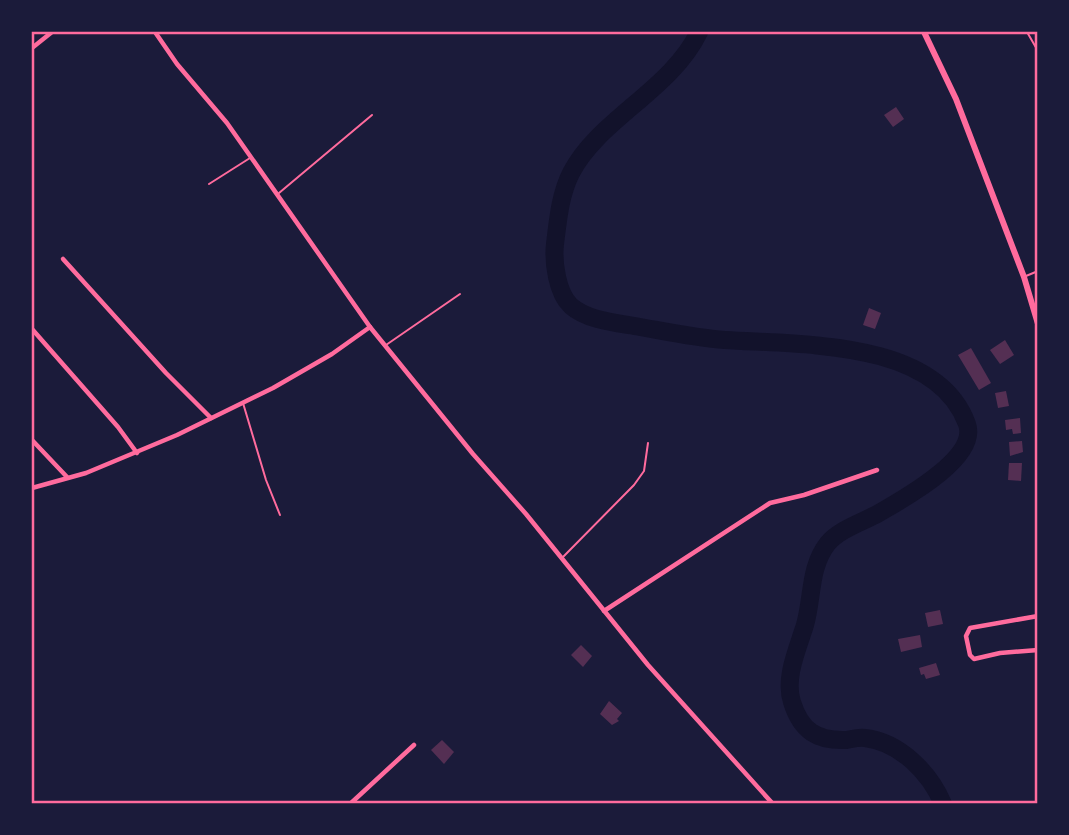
<svg xmlns="http://www.w3.org/2000/svg" width="1069" height="835" font-family="'Source Sans 3',sans-serif">
  <style>
    .lines { fill: none; stroke-linecap: round; stroke-linejoin: round }
    .river { stroke: #12122b; stroke-width: 18 }
    .building { fill: #542f53 }
    .service { stroke: #ff6b9d; stroke-width: 2 }
    .minor { stroke: #ff6b9d; stroke-width: 4.5 }
    .secondary { stroke: #ff6b9d; stroke-width: 6 }
    .neatline { fill: none; stroke: #ff6b9d; stroke-width: 2.5 }
  </style>
  <rect width="100%" height="100%" fill="#1b1b3a"/>
  <g class="lines">
    <path class="river" d="M699,32C671,90 599,119 571,173C560,195 558,220 555,244C553,262 557,293 571,306C588,321 618,323 640,327C668,332 696,338 725,340C799,345 936,339 967,424C979,458 903,499 879,513C863,522 840,529 828,543C809,567 813,597 805,625C798,648 784,678 792,702C801,731 817,741 846,740C852,739 859,737 865,738C900,742 930,773 943,804"/>
  </g>
  <g class="building">
    <polygon points="896,107 904,119 893,127 884,115"/>
    <polygon points="869,308 881,313 875,329 863,325"/>
    <polygon points="1005,340 1014,355 1000,364 990,350"/>
    <polygon points="971,348 991,383 979,390 958,355"/>
    <polygon points="1006,391 1009,406 998,408 995,393"/>
    <polygon points="1020,418 1021,433 1013,434 1012,429 1006,430 1005,420"/>
    <polygon points="1022,441 1023,452 1010,456 1009,442"/>
    <polygon points="1009,463 1022,463 1021,481 1008,480"/>
    <polygon points="940,610 943,624 928,627 925,613"/>
    <polygon points="920,635 922,647 901,652 898,639"/>
    <polygon points="581,645 592,656 583,667 571,655"/>
    <polygon points="936,663 940,675 926,679 924,674 921,675 919,668"/>
    <polygon points="609,701 622,713 617,719 619,721 612,725 600,714"/>
    <polygon points="442,740 454,752 444,764 431,750"/>
  </g>
  <g class="lines">
    <g class="service">
      <polyline points="1027,32 1038,51"/>
      <polyline points="209,184 250,158"/>
      <polyline points="279,193 372,115"/>
      <polyline points="1026,276 1038,271"/>
      <polyline points="386,345 460,294"/>
      <polyline points="243,403 266,480 280,515"/>
      <polyline points="562,558 634,485 644,471 648,443"/>
    </g>
    <g class="minor">
      <polyline points="155,32 177,64 227,123 370,327 473,454 526,514 648,665 773,804"/>
      <polyline points="32,48 52,32"/>
      <polyline points="63,259 166,373 211,418"/>
      <polyline points="32,329 118,427 137,453"/>
      <polyline points="32,440 67,477"/>
      <polyline points="32,488 86,473 177,435 273,388 332,354 370,327"/>
      <polyline points="604,611 770,503 804,495 877,470"/>
      <polyline points="1038,616 970,628 966,636 970,655 974,659 1000,653 1038,650"/>
      <polyline points="350,804 414,745"/>
    </g>
    <polyline class="secondary" points="924,32 956,99 1024,277 1038,324"/>
  </g>
  <rect width="1069" height="835" fill="none" stroke="#1b1b3a" stroke-width="66"/>
  <rect x="33" y="33" width="1003" height="769" class="neatline"/>
</svg>
